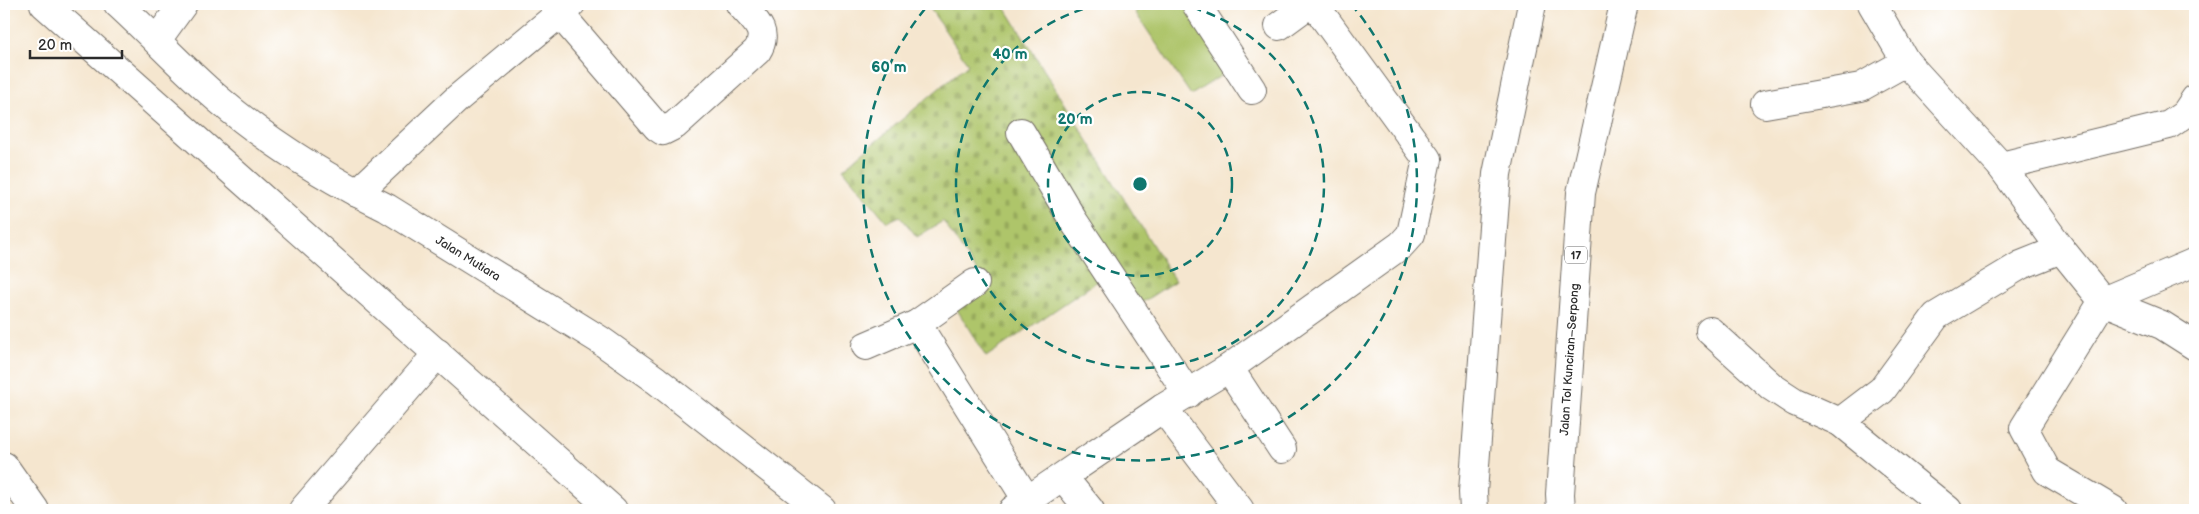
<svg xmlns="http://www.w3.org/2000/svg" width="2199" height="514" font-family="'Balsamiq Sans',sans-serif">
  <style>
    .cemetery { fill: url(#cemetery-stones); stroke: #6c784a }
    .pitch { fill: #aec56a; stroke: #6c784a }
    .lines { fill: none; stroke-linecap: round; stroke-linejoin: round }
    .minor-casing { stroke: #726c64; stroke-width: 30 }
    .highway-casing { stroke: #726c64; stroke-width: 30 }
    .minor { stroke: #fff; stroke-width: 28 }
    .highway { stroke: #fff; stroke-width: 28 }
    .ring { fill: none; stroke: #0f766e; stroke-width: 2.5; stroke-dasharray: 9 6 }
    .labels { text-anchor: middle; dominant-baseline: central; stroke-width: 4.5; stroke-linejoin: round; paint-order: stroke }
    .shield { fill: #fff; stroke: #6b6b6b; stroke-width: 1 }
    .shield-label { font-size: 11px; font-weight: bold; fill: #2b2b2b }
    .street-label { font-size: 12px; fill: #2b2b2b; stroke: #fff }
    .centre { fill: #0f766e; stroke: #fff; stroke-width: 2.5 }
    .ring-label { font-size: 15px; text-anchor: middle; font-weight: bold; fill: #0f766e; stroke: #fff; stroke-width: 4.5; stroke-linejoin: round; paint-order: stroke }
  </style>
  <defs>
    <pattern id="cemetery-stones" width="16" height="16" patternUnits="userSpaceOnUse" patternTransform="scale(1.25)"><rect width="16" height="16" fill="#aec56a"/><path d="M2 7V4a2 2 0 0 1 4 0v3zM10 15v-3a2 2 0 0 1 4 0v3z" fill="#96a95c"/></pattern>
  </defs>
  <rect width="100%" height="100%" fill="#fff"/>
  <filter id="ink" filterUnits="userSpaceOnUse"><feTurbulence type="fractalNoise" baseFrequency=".02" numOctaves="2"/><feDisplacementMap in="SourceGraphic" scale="10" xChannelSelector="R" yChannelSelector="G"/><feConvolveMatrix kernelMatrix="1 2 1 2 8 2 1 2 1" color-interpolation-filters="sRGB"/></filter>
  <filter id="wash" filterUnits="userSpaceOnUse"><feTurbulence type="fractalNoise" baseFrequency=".0096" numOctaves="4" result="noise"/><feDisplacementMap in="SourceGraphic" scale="20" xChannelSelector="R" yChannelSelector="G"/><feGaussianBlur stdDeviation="1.12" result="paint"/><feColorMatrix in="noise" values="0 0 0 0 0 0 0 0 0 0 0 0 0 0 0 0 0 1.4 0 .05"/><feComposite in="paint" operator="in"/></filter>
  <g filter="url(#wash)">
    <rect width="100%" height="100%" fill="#f5e6cf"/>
    <polygon class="cemetery" points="927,4 1003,4 1175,281 1138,305 1114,270 986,357 953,303 986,285 943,221 917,237 900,216 887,222 843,169 968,64"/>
    <polygon class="pitch" points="1147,4 1185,4 1230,70 1191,95 1135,12"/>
  </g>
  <g filter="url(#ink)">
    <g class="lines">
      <g class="minor-casing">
        <g id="minor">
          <polyline points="44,4 613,510"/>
          <path id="s1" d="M118,4C152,35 183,69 218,99C268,142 328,179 387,208L600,340L656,380L822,510"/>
          <polyline points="1196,4 1252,90"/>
          <polyline points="1872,4 1906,62 2001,166 2061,249 2103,301 2162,325 2195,346"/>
          <path d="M560,14L657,127L663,131L675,125L757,51C770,31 754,20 740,4"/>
          <polyline points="1279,26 1309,4"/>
          <polyline points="157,40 183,4"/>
          <polyline points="1765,104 1861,87 1906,62"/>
          <polyline points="1021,132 1073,220 1188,394"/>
          <polyline points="2001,166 2169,125 2185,114 2195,99"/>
          <polyline points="357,193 458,98 571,4"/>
          <polyline points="917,324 1027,500"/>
          <polyline points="1710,331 1772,387 1795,402 1840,422 1948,510"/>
          <polyline points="866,346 917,324 975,283"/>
          <polyline points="1229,368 1282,449"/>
          <polyline points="1163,408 1240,510"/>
          <polyline points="1840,422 1882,390 1936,316 2021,265 2061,249"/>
          <polyline points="4,466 35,510"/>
          <polyline points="1063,477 1090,510"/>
          <polyline points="303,510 438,353"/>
          <polyline points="1013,510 1163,408 1229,368 1401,245 1411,234 1427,159 1314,4"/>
          <polyline points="2113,510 2047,471 2024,428 2103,301 2195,262"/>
        </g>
      </g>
      <g class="highway-casing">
        <g id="highway">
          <polyline points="1474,510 1473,492 1497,174 1532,4"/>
          <path id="s2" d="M1561,510L1560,494L1581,193L1624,4"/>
        </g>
      </g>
      <use href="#minor" class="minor"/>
      <use href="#highway" class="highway"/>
    </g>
  </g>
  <g class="ring">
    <circle cx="1140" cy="184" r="92"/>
    <path d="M1178 4A184 184 0 1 1 1102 4"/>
    <path d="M1351 4A277 277 0 1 1 929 4"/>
  </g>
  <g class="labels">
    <rect class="shield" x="1565" y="246.5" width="22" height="17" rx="4"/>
    <g class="shield-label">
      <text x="1576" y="255">17</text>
    </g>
    <g class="street-label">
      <text stroke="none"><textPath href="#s1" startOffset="435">Jalan Mutiara</textPath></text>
      <text stroke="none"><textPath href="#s2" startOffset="151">Jalan Tol Kunciran–Serpong</textPath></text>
    </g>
  </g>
  <circle cx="1140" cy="184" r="8" class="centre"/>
  <g class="ring-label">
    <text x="1010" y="59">40 m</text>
    <text x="889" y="72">60 m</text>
    <text x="1075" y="124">20 m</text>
  </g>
  <rect width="2199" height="514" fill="none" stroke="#fff" stroke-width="20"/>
  <path d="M30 50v8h92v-8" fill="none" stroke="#2b2b2b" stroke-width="2.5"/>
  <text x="38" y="50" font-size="15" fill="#2b2b2b" stroke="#ffffff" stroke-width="4" paint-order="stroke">20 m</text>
</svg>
